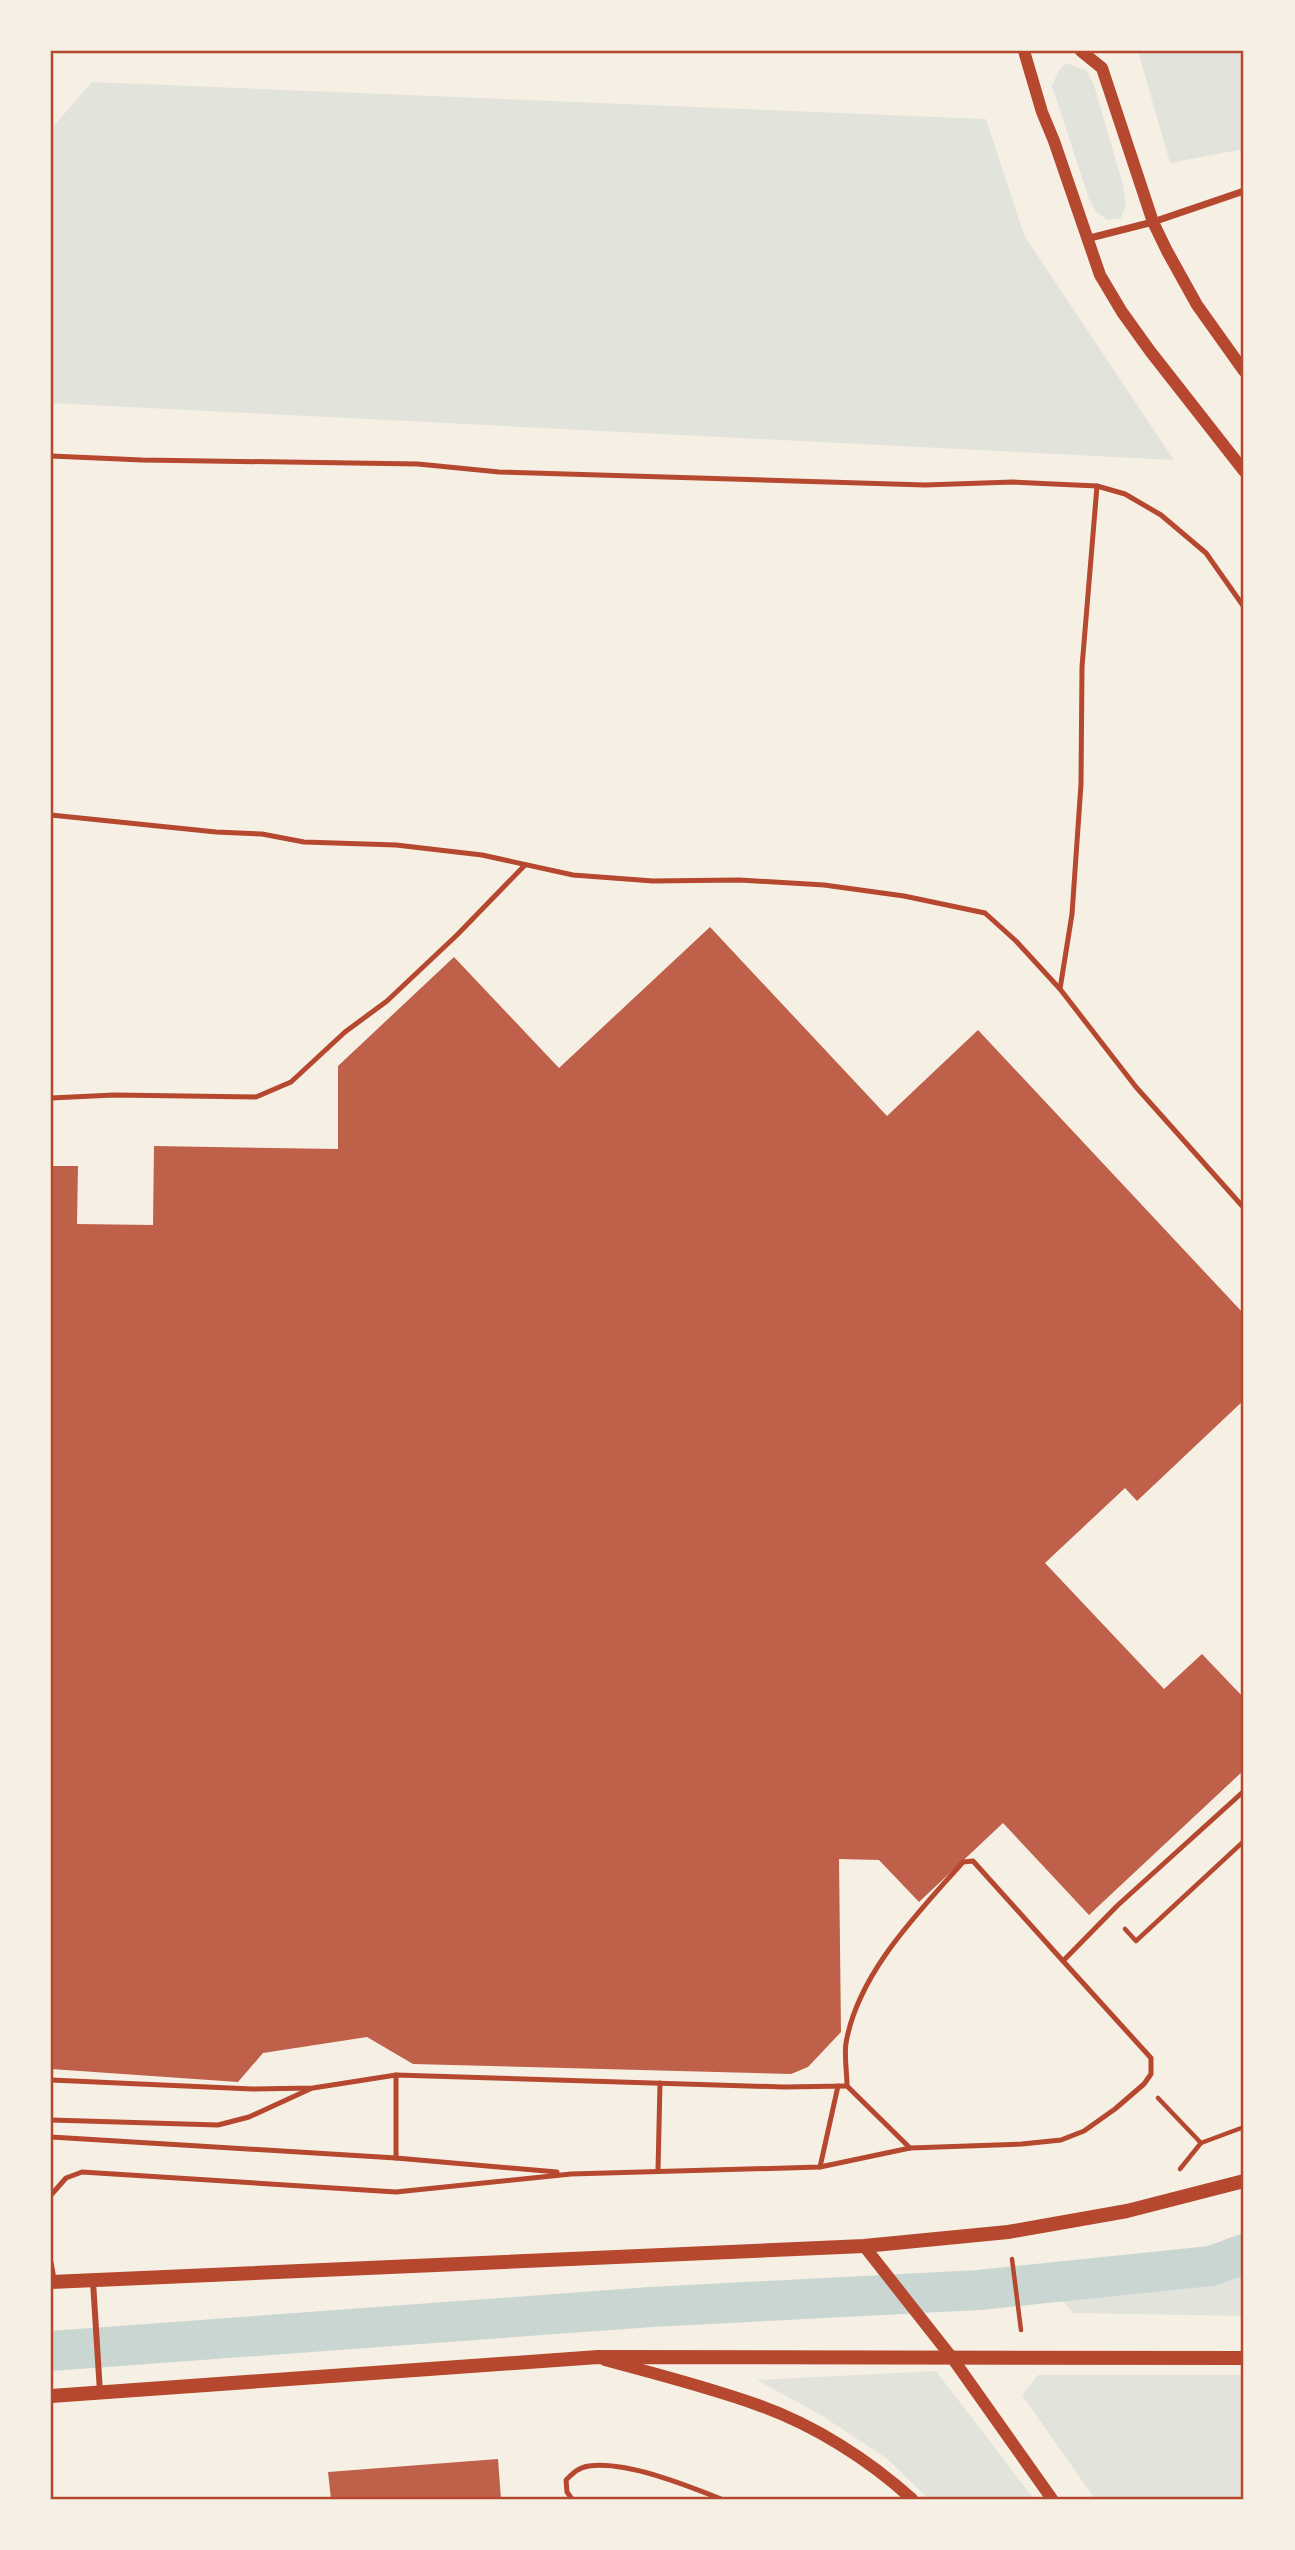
<svg xmlns="http://www.w3.org/2000/svg" width="1295" height="2550" font-family="'Roboto Serif',serif">
  <style>
    .green { fill: #e2e4dc }
    .lines { fill: none; stroke-linecap: round; stroke-linejoin: round }
    .canal { stroke: #c9d6d2; stroke-width: 40 }
    .building { fill: #bf614a }
    .path { stroke: #b5482f; stroke-width: 4.5 }
    .service { stroke: #b5482f; stroke-width: 5 }
    .pedestrian { stroke: #b5482f; stroke-width: 6 }
    .minor { stroke: #b5482f; stroke-width: 7 }
    .tertiary { stroke: #b5482f; stroke-width: 12 }
    .secondary { stroke: #b5482f; stroke-width: 14 }
    .neatline { fill: none; stroke: #b5482f; stroke-width: 2.5 }
  </style>
  <rect width="100%" height="100%" fill="#f6efe4"/>
  <g class="green">
    <polygon points="1138,51 1244,51 1244,149 1170,163"/>
    <polygon points="1066,63 1087,71 1094,85 1123,185 1126,204 1121,218 1108,220 1096,212 1089,199 1052,86 1058,72"/>
    <polygon points="92,82 986,119 1024,235 1174,460 51,403 51,129"/>
    <polygon points="1244,2273 1244,2316 1073,2313 1060,2297"/>
    <polygon points="936,2371 1034,2499 929,2499 886,2458 821,2415 757,2380"/>
    <polygon points="1038,2375 1244,2375 1244,2499 1095,2499 1022,2395"/>
  </g>
  <g class="lines">
    <polyline class="canal" points="51,2351 651,2307 979,2290 1211,2266 1244,2254"/>
  </g>
  <g class="building">
    <polygon points="710,927 887,1116 978,1030 1244,1314 1244,1400 1137,1501 1125,1488 1045,1563 1164,1689 1202,1654 1244,1698 1244,1770 1089,1915 1003,1823 919,1902 879,1860 839,1859 841,2032 808,2067 791,2074 413,2064 367,2037 263,2053 238,2082 51,2069 51,1166 78,1166 77,1224 153,1225 154,1146 338,1149 338,1066 454,957 559,1068"/>
    <polygon points="498,2459 501,2499 331,2499 328,2472"/>
  </g>
  <g class="lines">
    <g class="path">
      <polyline points="1125,1929 1136,1941 1244,1841"/>
      <polyline points="1158,2098 1201,2143 1244,2127"/>
      <polyline points="1180,2169 1201,2143"/>
      <polyline points="1012,2259 1021,2330"/>
    </g>
    <g class="service">
      <polyline points="51,456 142,460 418,464 499,472 925,485 1013,482 1097,486 1125,494 1161,515 1206,553 1244,607"/>
      <polyline points="51,815 216,832 262,834 304,842 396,845 482,855 573,875 653,881 739,880 824,885 904,896 985,913 1016,941 1060,989 1136,1087 1244,1208"/>
      <polyline points="1060,989 1072,914 1081,784 1082,667 1097,486"/>
      <polyline points="51,1098 114,1095 256,1097 291,1082 345,1032 387,1001 457,935 525,865"/>
      <polyline points="396,2075 396,2158"/>
      <polyline points="51,2080 252,2089 313,2088 396,2075 784,2087 847,2086"/>
      <polyline points="51,2120 218,2125 249,2117 310,2089"/>
      <polyline points="51,2137 396,2158 557,2172"/>
      <path d="M910,2148L847,2086C847,2072 844,2056 846,2043C858,1973 918,1913 963,1862L973,1861L1063,1961L1118,1905L1244,1791"/>
      <polyline points="820,2167 838,2086"/>
      <polyline points="658,2170 660,2083"/>
      <polyline points="51,2195 66,2178 82,2172 396,2192 571,2174 820,2167 910,2148 1022,2144 1061,2140 1084,2131 1115,2109 1144,2084 1151,2074 1151,2058 1063,1961"/>
      <polyline points="51,2262 54,2279"/>
      <path d="M572,2499L567,2492L566,2480C573,2473 579,2467 589,2466C626,2461 686,2485 721,2499"/>
    </g>
    <polyline class="pedestrian" points="93,2282 100,2392"/>
    <polyline class="minor" points="1086,239 1153,222 1244,191"/>
    <g class="tertiary">
      <polyline points="1024,51 1042,112 1054,141 1100,275 1122,312 1150,351 1244,471"/>
      <polyline points="1081,51 1102,68 1153,222 1167,251 1197,305 1244,371"/>
      <polyline points="864,2246 953,2359 1052,2499"/>
      <path d="M605,2360C656,2374 708,2387 758,2405C814,2425 868,2459 912,2499"/>
    </g>
    <g class="secondary">
      <polyline points="51,2282 864,2246 1008,2232 1127,2211 1244,2181"/>
      <polyline points="51,2396 598,2357 1244,2358"/>
    </g>
  </g>
  <rect width="1295" height="2550" fill="none" stroke="#f6efe4" stroke-width="105"/>
  <rect x="52" y="52" width="1190" height="2446" class="neatline"/>
</svg>
